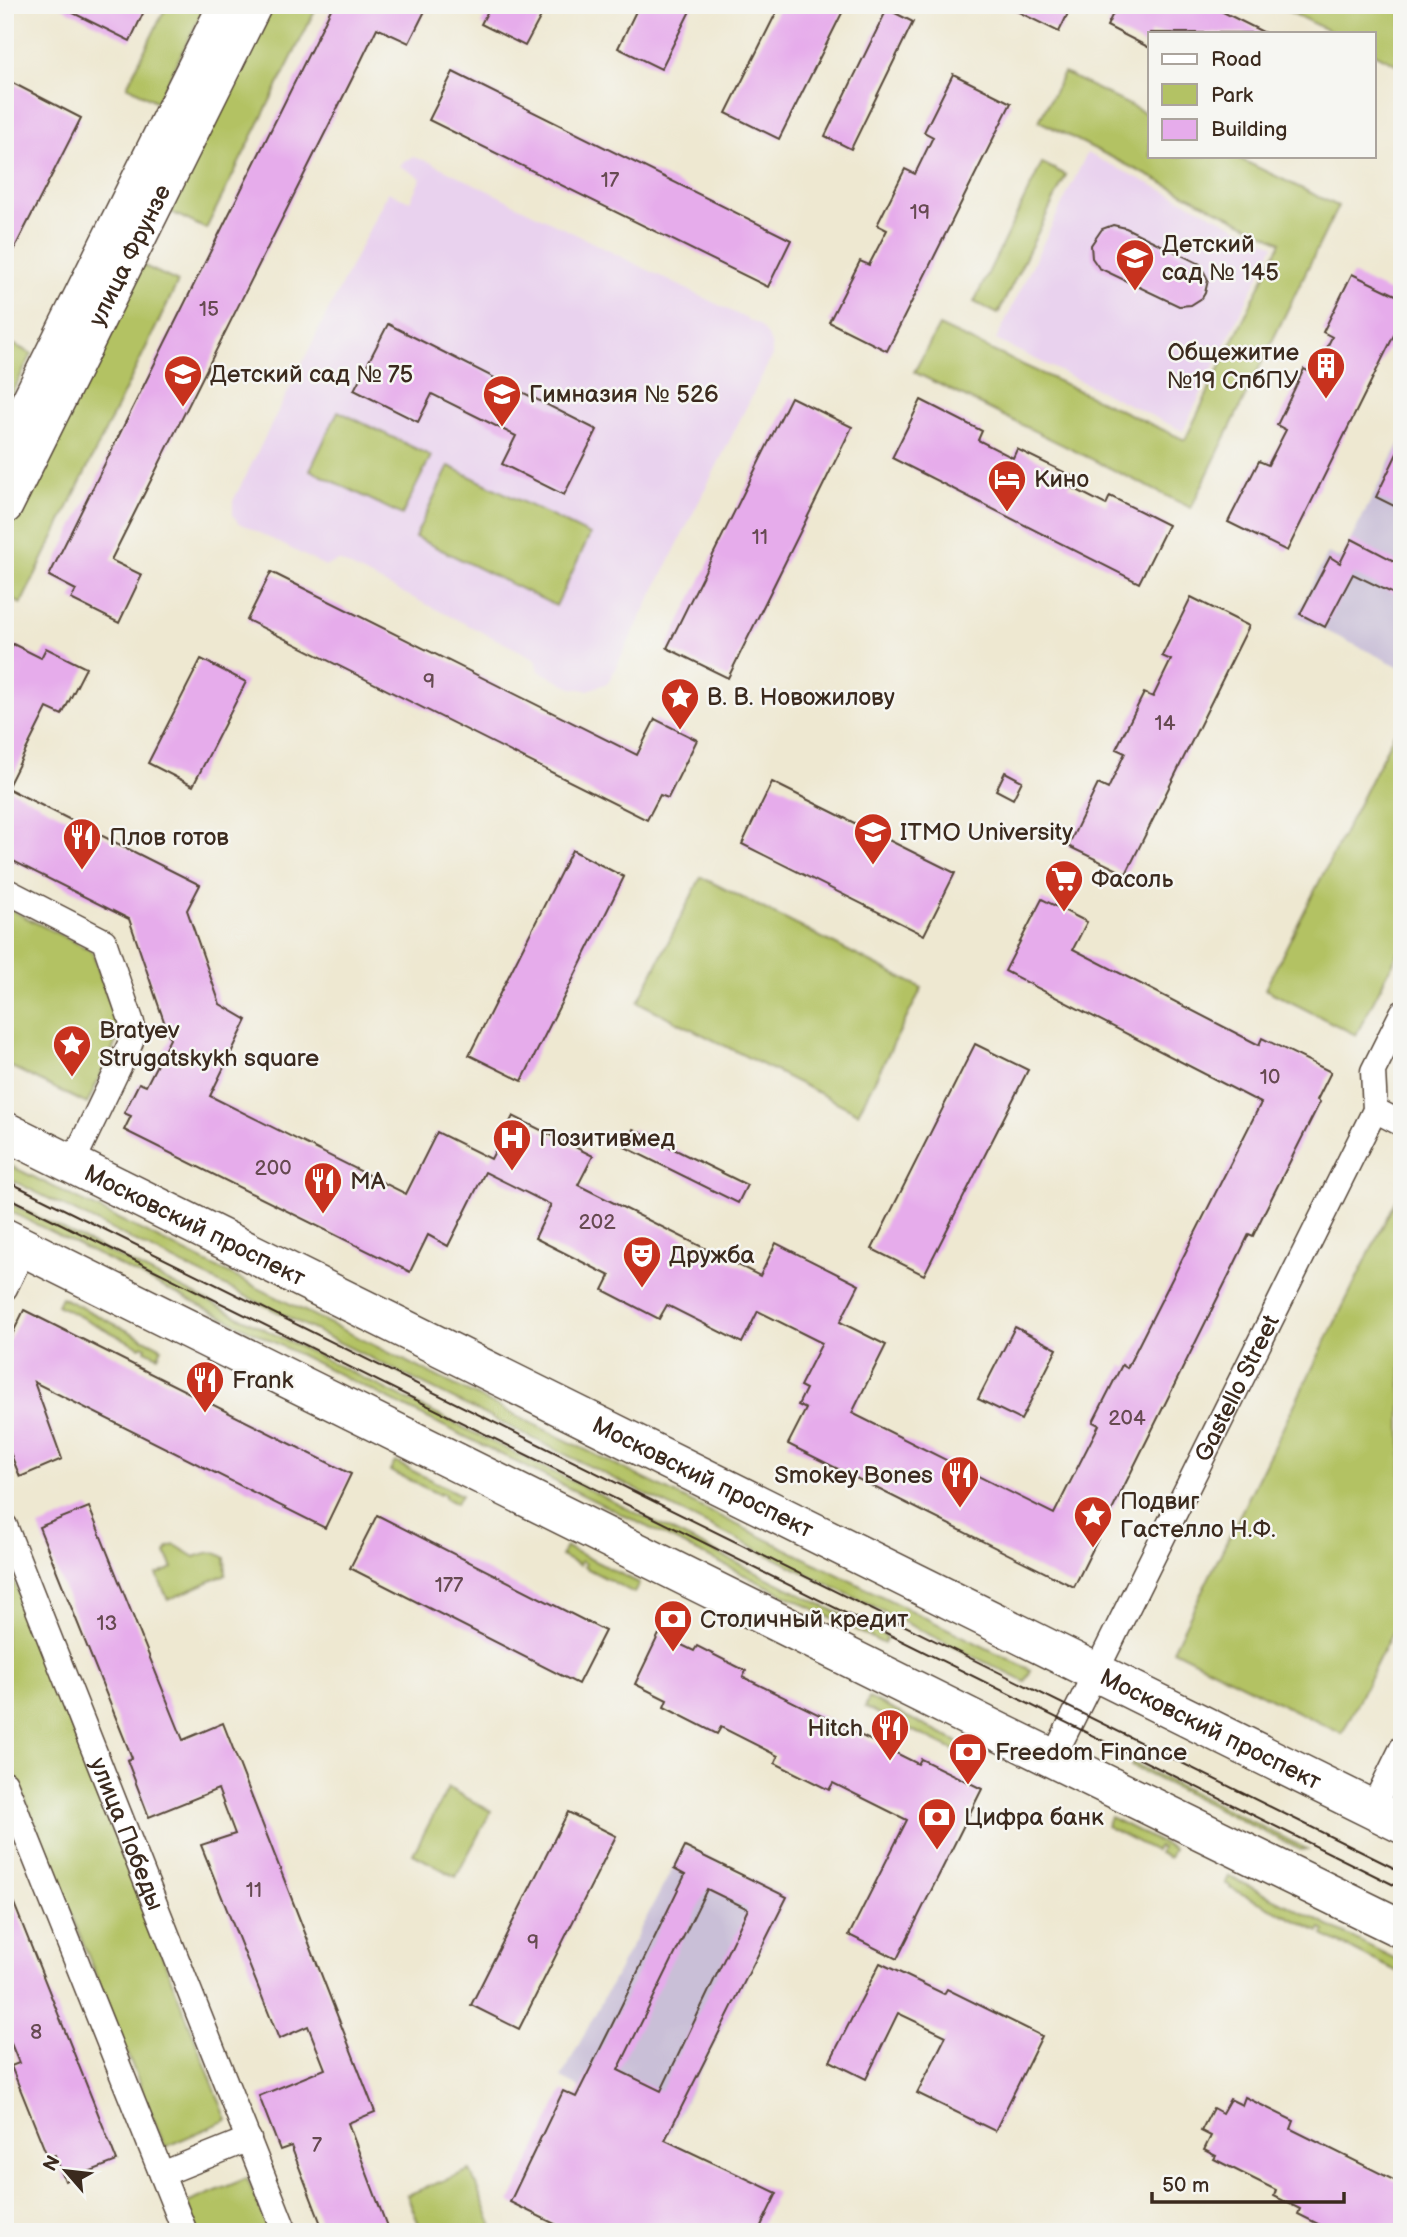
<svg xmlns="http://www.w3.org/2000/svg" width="1407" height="2237" font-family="'Balsamiq Sans',sans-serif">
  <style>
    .built { fill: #e9d2ee }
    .industrial { fill: #c9bfd7 }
    .green { fill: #b3c264; stroke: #777641; stroke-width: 2 }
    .building { fill: #e6aceb; fill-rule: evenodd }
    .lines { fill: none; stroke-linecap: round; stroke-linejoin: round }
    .street-casing { stroke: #564639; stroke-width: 27 }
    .secondary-casing { stroke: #564639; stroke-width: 38 }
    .primary-casing { stroke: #564639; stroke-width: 41 }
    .street { stroke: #fff; stroke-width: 24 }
    .secondary { stroke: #fff; stroke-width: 35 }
    .primary { stroke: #fff; stroke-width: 38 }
    .tram { stroke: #3b2a1e; stroke-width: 2 }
    .labels { text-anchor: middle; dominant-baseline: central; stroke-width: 5; stroke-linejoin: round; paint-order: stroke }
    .number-label { font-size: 21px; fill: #664a51 }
    .poi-label { font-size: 24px; fill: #3b2a1e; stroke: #f6f6f2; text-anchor: start }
    .street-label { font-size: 24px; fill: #3b2a1e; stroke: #f6f6f2 }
  </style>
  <rect width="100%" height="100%" fill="#f6f6f2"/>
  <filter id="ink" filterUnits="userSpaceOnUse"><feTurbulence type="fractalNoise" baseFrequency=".0143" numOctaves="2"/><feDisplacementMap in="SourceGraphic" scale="14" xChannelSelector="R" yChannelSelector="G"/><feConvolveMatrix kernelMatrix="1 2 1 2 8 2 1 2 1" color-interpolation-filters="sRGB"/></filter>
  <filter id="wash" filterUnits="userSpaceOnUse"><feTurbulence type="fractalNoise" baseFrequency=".00686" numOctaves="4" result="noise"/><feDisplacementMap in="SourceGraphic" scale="28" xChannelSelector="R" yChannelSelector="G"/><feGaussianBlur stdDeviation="1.57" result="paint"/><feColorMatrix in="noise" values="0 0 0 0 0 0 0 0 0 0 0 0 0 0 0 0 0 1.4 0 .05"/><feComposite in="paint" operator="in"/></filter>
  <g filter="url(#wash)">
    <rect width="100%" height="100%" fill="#eee8d1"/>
    <g class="built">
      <polygon points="1087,153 1274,245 1183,431 996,340"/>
      <polygon points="413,157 430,162 759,325 767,334 772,347 772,356 608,683 588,690 572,688 539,671 536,659 339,561 325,566 238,522 233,515 233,501 388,192 410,201 421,178 400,166 406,160"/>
    </g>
    <g class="industrial">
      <polygon points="1402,439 1402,668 1296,616 1328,553 1341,559"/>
      <polygon points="685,1845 787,1897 670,2133 561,2078"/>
    </g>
    <g class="green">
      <polygon points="167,5 206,5 157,102 127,86"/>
      <polygon points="269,5 318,5 206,229 167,210"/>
      <polygon points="1276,5 1402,5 1402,67 1374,53 1374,33 1333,33"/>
      <polygon points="1064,73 1150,115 1150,156 1234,156 1338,206 1191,508 914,372 939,326 1185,440 1281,242 1039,121"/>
      <polygon points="1042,163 1066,175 998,314 974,302"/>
      <polygon points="140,264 178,282 21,604 5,596 5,539"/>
      <polygon points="5,340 32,354 5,407"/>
      <polygon points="338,411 431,456 402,515 310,470"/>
      <polygon points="449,466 590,535 556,606 415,537"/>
      <polygon points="1402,718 1402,945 1356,1035 1265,989"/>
      <polygon points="701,877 922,988 858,1113 638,1002"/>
      <polygon points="5,907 92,951 118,1029 118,1038 87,1104 5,1064"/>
      <polygon points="5,1163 1031,1670 1025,1682 5,1177"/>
      <polygon points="1400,1191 1402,1612 1342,1734 1173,1650"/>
      <polygon points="5,1201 887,1637 884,1644 5,1209"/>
      <polygon points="61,1297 162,1348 158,1356 145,1350 146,1347 142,1345 140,1347 57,1305"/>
      <polygon points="395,1462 461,1495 456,1504 445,1498 445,1495 441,1493 440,1495 390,1471"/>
      <path d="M175,1545L195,1557C207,1552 214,1550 225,1558L226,1574L168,1600L157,1575L173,1568L166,1553L169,1547Z"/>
      <polygon points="566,1547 639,1583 634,1593 584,1567 585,1564 581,1561 579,1565 561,1556"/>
      <polygon points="5,1559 227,2120 165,2147 5,1749"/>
      <polygon points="869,1698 982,1754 977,1762 970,1759 971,1756 966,1754 965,1756 865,1707"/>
      <polygon points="1133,1763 1307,1849 1301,1850 1131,1766"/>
      <polygon points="448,1788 491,1811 456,1877 413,1854"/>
      <polygon points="1110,1817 1173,1849 1169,1858 1159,1853 1161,1848 1157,1847 1155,1851 1106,1826"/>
      <polygon points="1228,1876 1402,1962 1402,1974 1323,1935 1325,1931 1321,1929 1319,1932 1230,1888 1230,1886 1225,1883"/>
      <polygon points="470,2170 495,2232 422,2232 407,2195"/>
      <polygon points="247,2178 269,2232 198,2232 187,2203"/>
    </g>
    <g id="blocks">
      <g class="building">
        <polygon points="57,5 147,5 130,41"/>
        <polygon points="333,5 428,5 409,43 377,28 358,67 111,560 142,575 119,623 71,599 76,590 49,576"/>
        <polygon points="491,5 547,5 525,46 481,24"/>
        <polygon points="639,5 693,5 661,69 618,48"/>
        <polygon points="780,5 846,5 779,139 726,113"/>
        <polygon points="1004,5 1072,5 1059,32"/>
        <polygon points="1117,5 1209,5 1265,33 1150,33 1150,48 1107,26"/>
        <polygon points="887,9 913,22 851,149 825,136"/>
        <polygon points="453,72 791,240 768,287 429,120"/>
        <polygon points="953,74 1011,103 887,351 829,322 860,261 869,265 887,230 877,225 905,169 915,174 933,137 924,132"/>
        <polygon points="5,79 81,118 5,267"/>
        <polygon points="1113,225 1126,228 1200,264 1208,280 1205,293 1202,298 1191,305 1179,306 1099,268 1092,258 1091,245 1102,229"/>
        <polygon points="1352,274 1402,298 1402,319 1287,551 1228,522 1259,461 1268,465 1286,430 1277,425 1304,369 1314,374 1332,337 1323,332"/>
        <polygon points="388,324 597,430 564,495 502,464 516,436 432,394 418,422 354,390"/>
        <polygon points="791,397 852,427 728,678 667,648"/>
        <polygon points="921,400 982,431 978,440 1013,458 1017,449 1074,477 1069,486 1106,505 1110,496 1168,525 1139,583 892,458"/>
        <polygon points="1402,443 1402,510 1376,497"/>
        <polygon points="1352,539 1402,565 1402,598 1353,574 1325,627 1300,614 1330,557 1340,563"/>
        <polygon points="271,572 637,755 655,719 697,740 668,798 660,795 647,820 247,620"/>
        <polygon points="1191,597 1249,626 1126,874 1068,846 1098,784 1108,789 1125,753 1116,749 1144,693 1153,697 1171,660 1162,656"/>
        <polygon points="13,644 41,658 46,648 86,668 62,715 47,708 7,788 200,885 187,910 220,1004 247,1020 210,1096 406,1194 437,1132 491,1159 513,1116 593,1156 578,1185 760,1276 776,1243 859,1285 840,1322 886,1345 852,1413 1054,1514 1099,1425 1093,1422 1122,1365 1127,1368 1261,1103 1005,971 1042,899 1087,922 1073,949 1259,1045 1262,1038 1331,1072 1317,1100 1320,1102 1265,1211 1253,1236 1249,1234 1235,1263 1074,1587 788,1444 806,1409 798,1405 806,1389 800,1386 822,1343 758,1311 742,1343 667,1305 659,1319 603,1290 610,1276 535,1238 551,1205 485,1172 448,1246 428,1235 410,1272 124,1130 131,1116 124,1113 139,1083 146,1086 170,1039 129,919 5,857 5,659"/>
        <polygon points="201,659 246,682 193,786 148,763"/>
        <polygon points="1005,772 1022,781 1013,799 996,790"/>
        <polygon points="772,782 955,873 924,935 742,844"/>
        <polygon points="572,850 624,877 522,1081 469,1055"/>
        <polygon points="975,1044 1028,1070 924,1275 872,1249"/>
        <polygon points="633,1129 747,1185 738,1203 625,1147"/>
        <polygon points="24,1310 351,1474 325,1528 34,1382 62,1459 20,1477 5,1440 5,1349"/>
        <polygon points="1015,1327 1057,1349 1021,1420 978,1399"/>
        <polygon points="89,1507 183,1740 223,1723 375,2112 348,2123 389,2232 324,2232 291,2146 280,2150 259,2096 325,2069 308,2026 279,2039 201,1845 235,1834 218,1789 149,1817 127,1760 132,1758 39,1527"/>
        <polygon points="377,1515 605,1631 578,1684 350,1568"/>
        <polygon points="659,1634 694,1651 697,1646 746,1671 743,1677 918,1764 921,1759 982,1789 897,1959 849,1935 907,1820 833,1783 829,1790 775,1763 778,1756 721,1727 717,1734 664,1707 667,1700 635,1684"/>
        <polygon points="568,1812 616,1836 519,2029 471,2005"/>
        <path d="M685,1847L787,1897L665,2140L777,2193L758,2232H571L510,2202L563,2091L576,2097L611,2027L685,1875L674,1869ZM707,1889L748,1909L661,2091L618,2070Z"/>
        <polygon points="5,1881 117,2161 65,2181 55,2155 48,2158 11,2066 19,2063 5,2029"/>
        <polygon points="880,1963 944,1994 947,1989 1042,2036 995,2131 917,2093 946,2036 898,2013 866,2079 830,2061"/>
        <polygon points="1245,2097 1294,2121 1291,2129 1402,2184 1402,2232 1334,2232 1298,2214 1300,2209 1274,2196 1276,2190 1214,2159 1216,2156 1204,2150 1211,2136 1201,2131 1213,2108 1222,2113 1230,2099 1242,2105"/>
      </g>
    </g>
  </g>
  <g filter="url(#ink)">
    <use href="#blocks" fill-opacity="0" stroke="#564639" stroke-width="2"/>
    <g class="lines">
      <g class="street-casing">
        <g id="street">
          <polyline points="5,890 104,941 132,1023 133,1034 130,1044 72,1164"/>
          <polyline points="1375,1110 1402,1124"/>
          <polyline points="5,1288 25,1247"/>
          <path id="s1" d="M5,1526L285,2232"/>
          <path id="s2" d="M1053,1758L1375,1110L1373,1071L1402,1013"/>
          <polyline points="5,1783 185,2232"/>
          <polyline points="1372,1809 1402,1748"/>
          <polyline points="162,2174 249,2139"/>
        </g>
      </g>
      <g class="secondary-casing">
        <g id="secondary">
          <polyline points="5,450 226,5"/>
          <path id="s3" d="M5,506L254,5"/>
        </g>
      </g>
      <g class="primary-casing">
        <g id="primary">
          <path id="s4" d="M5,1131L1402,1824"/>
          <polyline points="5,1238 1003,1734 1402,1929"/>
        </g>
      </g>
      <use href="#street" class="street"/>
      <use href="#secondary" class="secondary"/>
      <use href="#primary" class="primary"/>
      <g class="tram">
        <polyline points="5,1180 1402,1872"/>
        <polyline points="5,1196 1402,1889"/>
      </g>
    </g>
  </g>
  <defs>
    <g id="school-pin" transform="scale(2.0125)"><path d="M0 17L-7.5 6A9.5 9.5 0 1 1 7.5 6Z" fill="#c8321e" stroke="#f6f6f2"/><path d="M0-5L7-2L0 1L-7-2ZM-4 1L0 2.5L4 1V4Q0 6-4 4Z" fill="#fff"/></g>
    <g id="building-pin" transform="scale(2.0125)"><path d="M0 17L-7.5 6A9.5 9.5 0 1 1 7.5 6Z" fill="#c8321e" stroke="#f6f6f2"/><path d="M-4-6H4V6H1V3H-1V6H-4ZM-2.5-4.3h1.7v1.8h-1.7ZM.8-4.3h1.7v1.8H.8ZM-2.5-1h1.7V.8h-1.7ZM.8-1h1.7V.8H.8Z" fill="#fff"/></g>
    <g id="hotel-pin" transform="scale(2.0125)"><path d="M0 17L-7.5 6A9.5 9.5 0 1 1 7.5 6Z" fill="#c8321e" stroke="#f6f6f2"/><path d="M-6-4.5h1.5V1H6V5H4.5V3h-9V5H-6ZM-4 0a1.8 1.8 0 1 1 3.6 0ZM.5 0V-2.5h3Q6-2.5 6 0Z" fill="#fff"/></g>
    <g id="sight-pin" transform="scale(2.0125)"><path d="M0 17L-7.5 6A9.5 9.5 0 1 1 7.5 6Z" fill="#c8321e" stroke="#f6f6f2"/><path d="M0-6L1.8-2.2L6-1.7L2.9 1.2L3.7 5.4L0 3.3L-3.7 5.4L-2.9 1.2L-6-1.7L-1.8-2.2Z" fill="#fff"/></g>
    <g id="university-pin" transform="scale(2.0125)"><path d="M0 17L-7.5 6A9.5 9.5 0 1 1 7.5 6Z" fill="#c8321e" stroke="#f6f6f2"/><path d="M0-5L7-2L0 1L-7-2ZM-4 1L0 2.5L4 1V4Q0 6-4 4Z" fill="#fff"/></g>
    <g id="restaurant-pin" transform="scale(2.0125)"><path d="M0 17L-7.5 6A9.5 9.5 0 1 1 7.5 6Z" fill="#c8321e" stroke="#f6f6f2"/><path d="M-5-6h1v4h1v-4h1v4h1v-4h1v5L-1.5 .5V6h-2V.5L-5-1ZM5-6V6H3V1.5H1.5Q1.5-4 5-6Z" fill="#fff"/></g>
    <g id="supermarket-pin" transform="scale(2.0125)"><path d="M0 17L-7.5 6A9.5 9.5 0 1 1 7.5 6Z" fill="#c8321e" stroke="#f6f6f2"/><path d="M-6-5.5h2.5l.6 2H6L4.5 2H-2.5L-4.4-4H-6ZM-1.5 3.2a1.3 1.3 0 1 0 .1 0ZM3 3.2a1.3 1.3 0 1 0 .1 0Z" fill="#fff"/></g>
    <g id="hospital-pin" transform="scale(2.0125)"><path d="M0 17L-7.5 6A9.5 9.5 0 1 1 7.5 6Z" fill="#c8321e" stroke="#f6f6f2"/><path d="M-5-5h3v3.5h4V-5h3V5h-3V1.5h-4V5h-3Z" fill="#fff"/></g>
    <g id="theatre-pin" transform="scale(2.0125)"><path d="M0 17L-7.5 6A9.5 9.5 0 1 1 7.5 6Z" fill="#c8321e" stroke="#f6f6f2"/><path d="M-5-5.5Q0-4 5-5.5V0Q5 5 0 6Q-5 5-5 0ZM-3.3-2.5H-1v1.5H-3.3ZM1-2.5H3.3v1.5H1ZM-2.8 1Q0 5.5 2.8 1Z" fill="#fff"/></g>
    <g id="bank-pin" transform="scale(2.0125)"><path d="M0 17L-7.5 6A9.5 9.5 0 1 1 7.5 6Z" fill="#c8321e" stroke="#f6f6f2"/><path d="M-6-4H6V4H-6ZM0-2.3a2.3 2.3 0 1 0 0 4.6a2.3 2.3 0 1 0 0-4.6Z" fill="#fff"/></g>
  </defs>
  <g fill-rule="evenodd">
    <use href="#school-pin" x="1135" y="258"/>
    <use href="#building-pin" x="1326" y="366"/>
    <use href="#school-pin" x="183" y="374"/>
    <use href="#school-pin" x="502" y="394"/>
    <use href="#hotel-pin" x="1007" y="479"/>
    <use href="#sight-pin" x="680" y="697"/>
    <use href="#university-pin" x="873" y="832"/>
    <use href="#restaurant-pin" x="82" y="837"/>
    <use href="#supermarket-pin" x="1064" y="879"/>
    <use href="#sight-pin" x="72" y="1044"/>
    <use href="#hospital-pin" x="512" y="1138"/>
    <use href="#restaurant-pin" x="323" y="1181"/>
    <use href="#theatre-pin" x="642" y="1255"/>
    <use href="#restaurant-pin" x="205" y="1380"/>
    <use href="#restaurant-pin" x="960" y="1475"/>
    <use href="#sight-pin" x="1093" y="1515"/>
    <use href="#bank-pin" x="673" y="1619"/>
    <use href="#restaurant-pin" x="890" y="1728"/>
    <use href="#bank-pin" x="968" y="1752"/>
    <use href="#bank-pin" x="937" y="1817"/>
  </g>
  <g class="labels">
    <g class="number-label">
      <text x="610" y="180">17</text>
      <text x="920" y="212">19</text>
      <text x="209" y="309">15</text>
      <text x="760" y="537">11</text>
      <text x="429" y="681">9</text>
      <text x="1165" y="723">14</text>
      <text x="1270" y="1077">10</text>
      <text x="273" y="1168">200</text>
      <text x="597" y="1222">202</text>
      <text x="1127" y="1418">204</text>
      <text x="449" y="1585">177</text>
      <text x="107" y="1623">13</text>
      <text x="254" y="1890">11</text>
      <text x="533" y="1942">9</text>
      <text x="36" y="2032">8</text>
      <text x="317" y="2145">7</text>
    </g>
    <g class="poi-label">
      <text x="1162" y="244">Детский<tspan x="1162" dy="28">сад № 145</tspan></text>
      <text x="1299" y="352" text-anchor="end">Общежитие<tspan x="1299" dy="28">№19 СпбПУ</tspan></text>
      <text x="210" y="374">Детский сад № 75</text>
      <text x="529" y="394">Гимназия № 526</text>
      <text x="1034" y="479">Кино</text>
      <text x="707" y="697">В. В. Новожилову</text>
      <text x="900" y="832">ITMO University</text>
      <text x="109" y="837">Плов готов</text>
      <text x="1091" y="879">Фасоль</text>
      <text x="99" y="1030">Bratyev<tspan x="99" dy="28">Strugatskykh square</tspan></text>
      <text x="539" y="1138">Позитивмед</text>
      <text x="350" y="1181">MA</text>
      <text x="669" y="1255">Дружба</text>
      <text x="232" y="1380">Frank</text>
      <text x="933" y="1475" text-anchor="end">Smokey Bones</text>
      <text x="1120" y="1501">Подвиг<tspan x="1120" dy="28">Гастелло Н.Ф.</tspan></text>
      <text x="700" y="1619">Столичный кредит</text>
      <text x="863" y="1728" text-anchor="end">Hitch</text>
      <text x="995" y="1752">Freedom Finance</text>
      <text x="964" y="1817">Цифра банк</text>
    </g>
    <g class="street-label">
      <text stroke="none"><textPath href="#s3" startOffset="280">улица Фрунзе</textPath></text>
      <text stroke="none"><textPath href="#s4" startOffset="212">Московский проспект</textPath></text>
      <text stroke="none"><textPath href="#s2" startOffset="413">Gastello Street</textPath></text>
      <text stroke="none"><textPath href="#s4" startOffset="779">Московский проспект</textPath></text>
      <text stroke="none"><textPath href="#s4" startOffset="1346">Московский проспект</textPath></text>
      <text stroke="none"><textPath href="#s1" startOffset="331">улица Победы</textPath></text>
    </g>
  </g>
  <rect width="1407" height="2237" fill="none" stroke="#f6f6f2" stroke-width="28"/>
  <rect x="1148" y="32" width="228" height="126" fill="#f6f6f2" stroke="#aba49d" stroke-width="2"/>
  <rect x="1162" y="54" width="35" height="10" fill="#ffffff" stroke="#aba49d" stroke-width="2"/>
  <text x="1211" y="66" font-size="21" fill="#3b2a1e">Road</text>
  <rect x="1162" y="84" width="35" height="21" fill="#b3c264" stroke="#aba49d" stroke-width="2"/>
  <text x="1211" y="102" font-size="21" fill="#3b2a1e">Park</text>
  <rect x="1162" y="119" width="35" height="21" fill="#e6aceb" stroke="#aba49d" stroke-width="2"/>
  <text x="1211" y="136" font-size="21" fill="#3b2a1e">Building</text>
  <g transform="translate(66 2171) rotate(298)" stroke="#f6f6f2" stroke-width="5" paint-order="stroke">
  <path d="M0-5L12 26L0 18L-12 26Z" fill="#3b2a1e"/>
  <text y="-10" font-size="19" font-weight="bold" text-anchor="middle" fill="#3b2a1e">N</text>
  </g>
  <path d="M1152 2192v10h192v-10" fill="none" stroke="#3b2a1e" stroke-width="3.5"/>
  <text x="1162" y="2192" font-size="21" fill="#3b2a1e" stroke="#f6f6f2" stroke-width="5" paint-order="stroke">50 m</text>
</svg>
